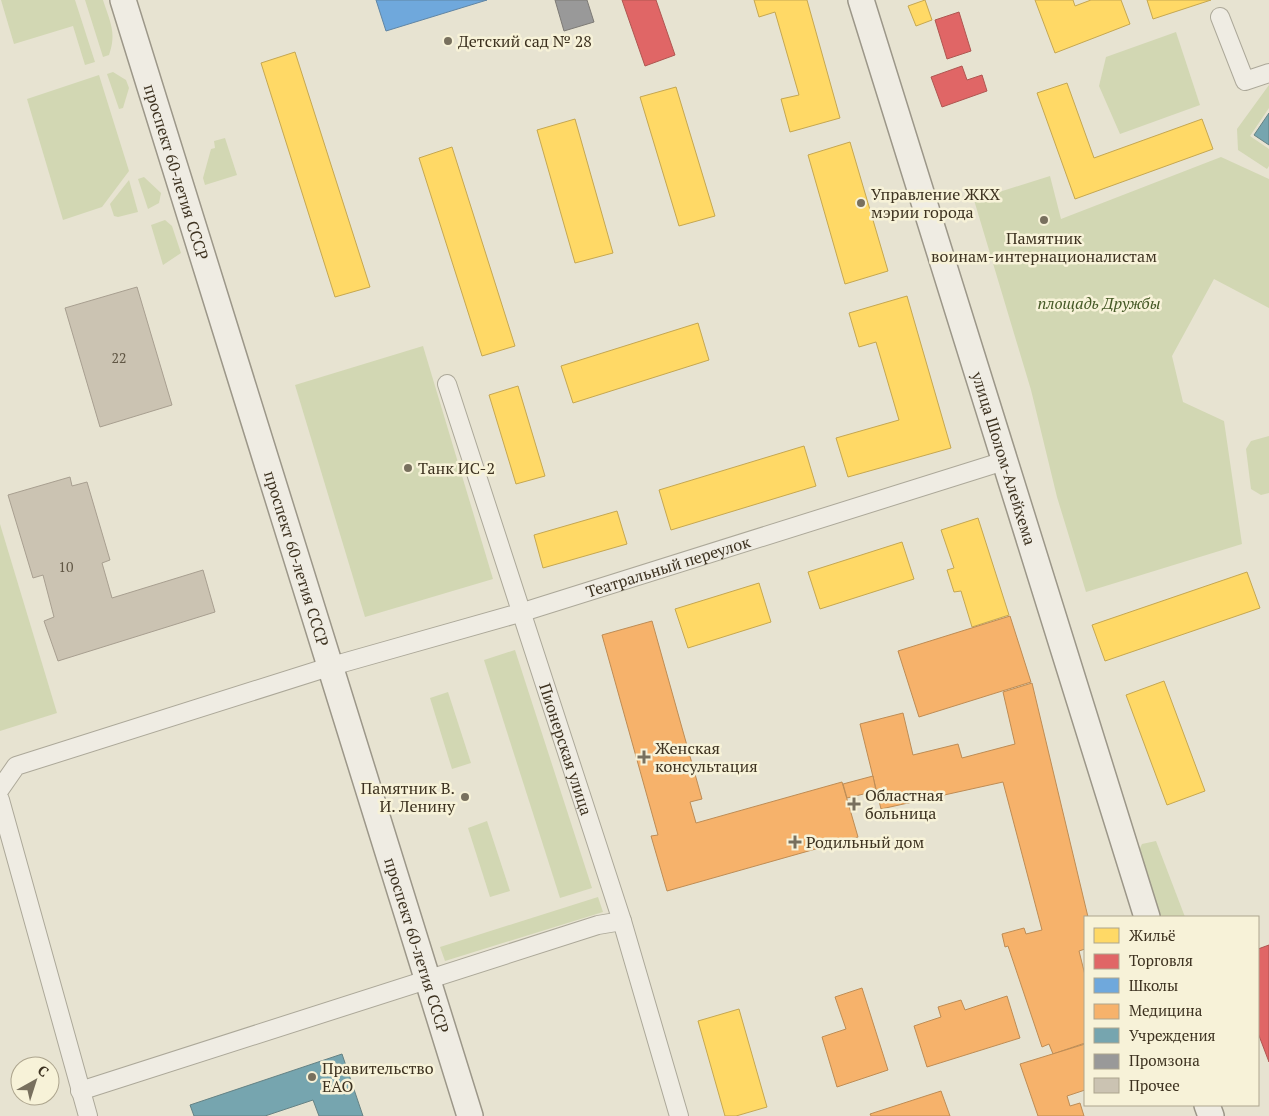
<svg xmlns="http://www.w3.org/2000/svg" width="1269" height="1116" font-family="'PT Serif',serif">
  <style>
    .green { fill: #d2d7b3 }
    .homes { fill: #ffd966; stroke: #c5a751 }
    .shops { fill: #e06666; stroke: #af5651 }
    .schools { fill: #6fa8dc; stroke: #6085a4 }
    .health { fill: #f6b26b; stroke: #be8c54 }
    .public { fill: #76a5af; stroke: #658284 }
    .industry { fill: #999; stroke: #7d7a75 }
    .building { fill: #cbc3b2; stroke: #a89f90 }
    .lines { fill: none; stroke-linecap: round; stroke-linejoin: round }
    .minor-casing { stroke: #aca899; stroke-width: 20 }
    .secondary-casing { stroke: #9c9789; stroke-width: 28 }
    .minor { stroke: #efece3; stroke-width: 18 }
    .secondary { stroke: #efece3; stroke-width: 25 }
    .poi-dot { fill: #78705e; stroke: #f7f2d8; stroke-width: 2 }
    .labels { text-anchor: middle; dominant-baseline: central; stroke-width: 5; stroke-linejoin: round; paint-order: stroke }
    .number-label { font-size: 14px; fill: #605644 }
    .poi-label { font-size: 16px; fill: #3d3220; stroke: #f7f2d8; text-anchor: start }
    .street-label { font-size: 16px; fill: #3d3220; stroke: #f7f2d8 }
    .park-label { font-size: 16px; font-style: italic; fill: #455926; stroke: #f7f2d8 }
  </style>
  <rect width="100%" height="100%" fill="#e7e3d1"/>
  <g class="green">
    <polygon points="1,0 75,0 95,62 85,65 73,26 14,44"/>
    <path d="M85,0H103C110,22 117,33 109,55L103,57Z"/>
    <polygon points="1176,32 1200,105 1120,134 1099,86 1106,57"/>
    <polygon points="113,72 126,80 129,88 123,108 119,109 107,74"/>
    <polygon points="99,75 129,171 102,207 63,220 27,99"/>
    <polygon points="1269,85 1269,108 1250,136 1269,149 1269,166 1267,169 1238,150 1237,129"/>
    <polygon points="225,138 237,175 205,185 203,178 211,149 215,148 214,141"/>
    <polygon points="1221,157 1269,179 1269,308 1214,279 1172,356 1183,402 1224,421 1242,544 1086,592 1057,497 1031,390 974,200 1050,176 1061,219"/>
    <polygon points="144,177 161,193 159,203 148,209 138,179"/>
    <polygon points="129,180 138,212 118,217 114,216 110,204"/>
    <polygon points="165,220 172,226 181,253 163,265 151,225"/>
    <polygon points="423,346 493,579 365,617 295,385"/>
    <polygon points="1269,436 1269,493 1261,495 1251,489 1246,449 1251,441"/>
    <polygon points="0,524 57,713 0,731"/>
    <polygon points="515,650 592,888 560,898 484,660"/>
    <polygon points="448,692 471,763 452,769 430,698"/>
    <polygon points="487,821 510,891 490,897 468,828"/>
    <polygon points="1156,841 1185,917 1160,917 1139,850 1142,844"/>
    <polygon points="598,897 603,912 445,961 440,947"/>
  </g>
  <g class="homes">
    <polygon points="754,0 807,0 840,118 790,132 781,99 799,95 775,12 759,17"/>
    <polygon points="925,0 932,20 916,26 908,6"/>
    <polygon points="1035,0 1073,0 1075,6 1091,0 1121,0 1130,24 1055,53"/>
    <polygon points="1147,0 1211,0 1153,19"/>
    <polygon points="295,52 370,287 335,297 261,63"/>
    <polygon points="1067,83 1094,158 1202,119 1213,149 1075,199 1037,93"/>
    <polygon points="676,87 715,216 679,226 640,97"/>
    <polygon points="575,119 613,253 575,263 537,130"/>
    <polygon points="850,142 888,271 845,284 808,155"/>
    <polygon points="452,147 515,346 482,356 419,158"/>
    <polygon points="907,296 951,448 848,477 836,438 899,420 876,342 859,347 849,313"/>
    <polygon points="698,323 709,360 573,403 561,366"/>
    <polygon points="518,386 545,476 516,484 489,395"/>
    <polygon points="804,446 816,486 671,530 659,490"/>
    <polygon points="617,511 627,544 543,568 534,535"/>
    <polygon points="978,518 1009,615 972,627 961,591 954,592 947,570 954,568 941,530"/>
    <polygon points="902,542 914,579 820,609 808,572"/>
    <polygon points="1247,572 1260,608 1105,661 1092,625"/>
    <polygon points="759,583 771,622 688,648 675,609"/>
    <polygon points="1164,681 1205,791 1167,805 1126,695"/>
    <polygon points="739,1009 767,1107 736,1116 725,1116 698,1021"/>
  </g>
  <g class="shops">
    <polygon points="622,0 656,0 675,55 645,66"/>
    <polygon points="959,12 971,51 947,59 935,20"/>
    <polygon points="962,66 967,80 982,75 987,91 942,107 931,77"/>
    <polygon points="1269,945 1269,1062 1258,1033 1258,949"/>
  </g>
  <polygon class="schools" points="376,0 487,0 386,31"/>
  <g class="health">
    <polygon points="1010,616 1031,682 919,717 898,651"/>
    <polygon points="652,621 702,799 690,802 696,823 842,782 858,837 667,891 651,836 658,835 602,635"/>
    <polygon points="1032,683 1088,917 1085,917 1085,949 1079,951 1085,975 1085,1043 1053,1054 1049,1044 1042,1047 1008,946 1005,947 1002,934 1024,928 1026,934 1042,930 1003,782 881,809 860,724 903,713 913,755 958,744 962,758 1015,744 1003,692"/>
    <polygon points="873,776 876,791 847,798 843,784"/>
    <polygon points="862,988 888,1070 837,1087 822,1037 846,1029 835,997"/>
    <polygon points="1007,996 1020,1038 927,1067 914,1026 941,1017 938,1007 961,1000 965,1010"/>
    <polygon points="1085,1044 1085,1090 1067,1096 1070,1106 1080,1103 1084,1116 1038,1116 1020,1064"/>
    <polygon points="941,1091 950,1116 871,1116 870,1114"/>
  </g>
  <g class="public">
    <polygon points="1269,113 1269,145 1254,135"/>
    <polygon points="342,1054 363,1116 319,1116 313,1100 265,1116 194,1116 190,1105"/>
  </g>
  <polygon class="industry" points="555,0 587,0 594,22 564,31"/>
  <g class="building">
    <polygon points="137,287 172,405 100,427 65,308"/>
    <polygon points="70,477 72,486 87,482 110,560 102,563 112,598 203,570 215,612 58,661 44,621 54,617 43,575 33,578 8,495"/>
  </g>
  <g class="lines">
    <g class="minor-casing">
      <g id="minor">
        <polyline points="1220,17 1245,81 1269,73"/>
        <path id="s1" d="M447,384L622,921L679,1116"/>
        <path id="s2" d="M0,789L16,766L332,666L523,612L1004,461"/>
        <polyline points="0,800 88,1116"/>
        <polyline points="80,1091 598,925 622,921"/>
      </g>
    </g>
    <g class="secondary-casing">
      <g id="secondary">
        <path id="s3" d="M123,0L470,1116"/>
        <path id="s4" d="M861,0L1147,917"/>
        <polyline points="1207,1105 1211,1116"/>
      </g>
    </g>
    <use href="#minor" class="minor"/>
    <use href="#secondary" class="secondary"/>
  </g>
  <g class="poi-dot">
    <circle cx="448" cy="41" r="5"/>
    <circle cx="861" cy="203" r="5"/>
    <circle cx="1044" cy="220" r="5"/>
    <circle cx="408" cy="468" r="5"/>
    <path d="M641.5 749.5h5v5h5v5h-5v5h-5v-5h-5v-5h5z"/>
    <circle cx="465" cy="797" r="5"/>
    <path d="M851.5 796.5h5v5h5v5h-5v5h-5v-5h-5v-5h5z"/>
    <path d="M792.5 834.5h5v5h5v5h-5v5h-5v-5h-5v-5h5z"/>
    <circle cx="312" cy="1077" r="5"/>
  </g>
  <g class="labels">
    <g class="number-label">
      <text x="119" y="357">22</text>
      <text x="66" y="566">10</text>
    </g>
    <g class="poi-label">
      <text x="458" y="41">Детский сад № 28</text>
      <text x="871" y="194">Управление ЖКХ<tspan x="871" dy="18">мэрии города</tspan></text>
      <text x="1044" y="238" text-anchor="middle">Памятник<tspan x="1044" dy="18">воинам-интернационалистам</tspan></text>
      <text x="418" y="468">Танк ИС-2</text>
      <text x="655" y="748">Женская<tspan x="655" dy="18">консультация</tspan></text>
      <text x="455" y="788" text-anchor="end">Памятник В.<tspan x="455" dy="18">И. Ленину</tspan></text>
      <text x="865" y="795">Областная<tspan x="865" dy="18">больница</tspan></text>
      <text x="806" y="842">Родильный дом</text>
      <text x="322" y="1068">Правительство<tspan x="322" dy="18">ЕАО</tspan></text>
    </g>
    <g class="street-label">
      <text stroke="none"><textPath href="#s3" startOffset="180">проспект 60-летия СССР</textPath></text>
      <text stroke="none"><textPath href="#s4" startOffset="480">улица Шолом-Алейхема</textPath></text>
      <text stroke="none"><textPath href="#s3" startOffset="585">проспект 60-летия СССР</textPath></text>
      <text stroke="none"><textPath href="#s2" startOffset="710">Театральный переулок</textPath></text>
      <text stroke="none"><textPath href="#s1" startOffset="384">Пионерская улица</textPath></text>
      <text stroke="none"><textPath href="#s3" startOffset="990">проспект 60-летия СССР</textPath></text>
    </g>
    <g class="park-label">
      <text x="1099" y="303">площадь Дружбы</text>
    </g>
  </g>
  <rect x="1084" y="916" width="175" height="190" fill="#f7f2d8" stroke="#ada58e"/>
  <rect x="1094" y="928" width="25" height="15" fill="#ffd966" stroke="#ada58e"/>
  <text x="1129" y="941" font-size="15" fill="#3d3220">Жильё</text>
  <rect x="1094" y="954" width="25" height="15" fill="#e06666" stroke="#ada58e"/>
  <text x="1129" y="966" font-size="15" fill="#3d3220">Торговля</text>
  <rect x="1094" y="978" width="25" height="15" fill="#6fa8dc" stroke="#ada58e"/>
  <text x="1129" y="991" font-size="15" fill="#3d3220">Школы</text>
  <rect x="1094" y="1004" width="25" height="15" fill="#f6b26b" stroke="#ada58e"/>
  <text x="1129" y="1016" font-size="15" fill="#3d3220">Медицина</text>
  <rect x="1094" y="1028" width="25" height="15" fill="#76a5af" stroke="#ada58e"/>
  <text x="1129" y="1041" font-size="15" fill="#3d3220">Учреждения</text>
  <rect x="1094" y="1054" width="25" height="15" fill="#999999" stroke="#ada58e"/>
  <text x="1129" y="1066" font-size="15" fill="#3d3220">Промзона</text>
  <rect x="1094" y="1078" width="25" height="15" fill="#cbc3b2" stroke="#ada58e"/>
  <text x="1129" y="1091" font-size="15" fill="#3d3220">Прочее</text>
  <g transform="translate(35 1081) rotate(39)"><circle r="24" fill="#f7f2d8" stroke="#ada58e"/>
  <path d="M0-4L9 19L0 12L-9 19Z" fill="#78705e"/>
  <text y="-8" font-size="14" font-weight="bold" text-anchor="middle" fill="#3d3220">С</text>
  </g>
</svg>
